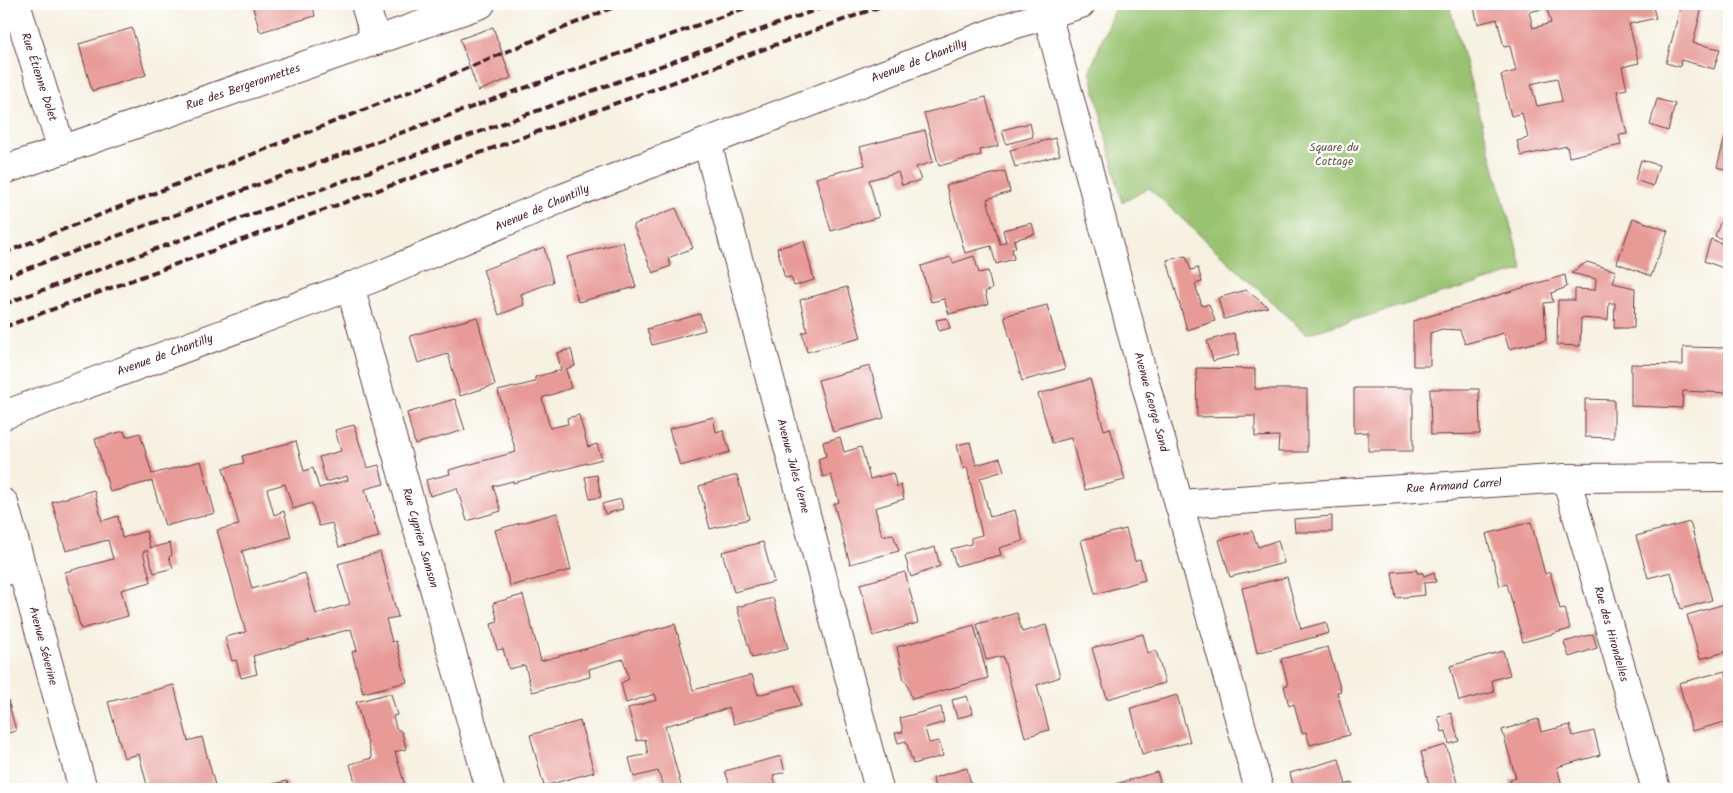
<svg xmlns="http://www.w3.org/2000/svg" width="1733" height="793" font-family="Kalam,sans-serif">
  <style>
    .green { fill: #99c36f; stroke: #72714d }
    .building { fill: #e79a96; fill-rule: evenodd }
    .lines { fill: none; stroke-linecap: round; stroke-linejoin: round }
    .lane-casing { stroke: #643e46; stroke-width: 20 }
    .street-casing { stroke: #643e46; stroke-width: 30 }
    .lane { stroke: #fff; stroke-width: 18 }
    .street { stroke: #fff; stroke-width: 28 }
    .rail { stroke: #4a1f2b; stroke-width: 4; stroke-dasharray: 8 4; stroke-linecap: butt }
    .labels { text-anchor: middle; dominant-baseline: central; stroke-width: 4.5; stroke-linejoin: round; paint-order: stroke }
    .street-label { font-size: 12px; fill: #4a1f2b; stroke: #fff }
    .park-label { font-size: 12px; fill: #665843; stroke: #fff }
  </style>
  <rect width="100%" height="100%" fill="#fff"/>
  <filter id="ink" filterUnits="userSpaceOnUse"><feTurbulence type="fractalNoise" baseFrequency=".02" numOctaves="2"/><feDisplacementMap in="SourceGraphic" scale="10" xChannelSelector="R" yChannelSelector="G"/><feConvolveMatrix kernelMatrix="1 2 1 2 8 2 1 2 1" color-interpolation-filters="sRGB"/></filter>
  <filter id="wash" filterUnits="userSpaceOnUse"><feTurbulence type="fractalNoise" baseFrequency=".0096" numOctaves="4" result="noise"/><feDisplacementMap in="SourceGraphic" scale="20" xChannelSelector="R" yChannelSelector="G"/><feGaussianBlur stdDeviation="1.12" result="paint"/><feColorMatrix in="noise" values="0 0 0 0 0 0 0 0 0 0 0 0 0 0 0 0 0 1.4 0 .05"/><feComposite in="paint" operator="in"/></filter>
  <g filter="url(#wash)">
    <rect width="100%" height="100%" fill="#f6f1e1"/>
    <polygon class="green" points="1136,4 1449,4 1523,270 1306,334 1149,188 1122,203 1090,71 1114,9"/>
    <g id="blocks">
      <g class="building">
        <polygon points="252,4 320,4 313,7 315,16 260,32"/>
        <path d="M1473,4H1652L1656,18L1629,24L1639,63L1622,67L1627,89L1617,91L1627,134L1619,135L1621,145L1569,157L1567,146L1521,156L1517,141L1528,138L1522,113L1511,116L1501,75L1516,71L1510,46L1504,47L1497,19L1478,24ZM1547,8L1551,23L1533,28L1529,12ZM1557,78L1562,101L1537,106L1531,84Z"/>
        <polygon points="1681,4 1693,4 1702,7 1693,43 1720,49 1714,69 1681,60 1680,67 1666,63"/>
        <polygon points="493,27 511,78 478,91 460,39"/>
        <polygon points="132,28 146,75 92,91 79,44"/>
        <polygon points="4,66 8,81 4,82"/>
        <polygon points="986,97 998,146 980,150 981,155 939,166 924,113"/>
        <polygon points="1657,99 1675,104 1668,131 1650,125"/>
        <polygon points="1729,122 1729,171 1717,167"/>
        <polygon points="1030,123 1033,137 1006,144 1002,130"/>
        <polygon points="925,130 933,162 916,167 921,180 902,185 898,172 869,180 879,217 831,231 816,178 865,165 860,147"/>
        <polygon points="1055,138 1060,155 1015,167 1010,150"/>
        <polygon points="1641,160 1659,165 1653,186 1635,180"/>
        <polygon points="1005,171 1010,192 987,199 1000,244 1006,242 1003,230 1032,223 1035,234 1014,240 1016,248 1012,249 1014,259 996,264 991,246 965,253 946,185"/>
        <polygon points="676,208 693,248 668,258 671,266 653,273 633,225"/>
        <polygon points="1633,218 1668,231 1651,276 1617,263"/>
        <polygon points="1722,218 1729,221 1729,270 1704,261 1711,239 1723,244 1725,240 1715,236"/>
        <polygon points="804,241 814,280 794,286 791,277 785,278 777,248"/>
        <polygon points="623,242 636,287 578,302 567,257"/>
        <polygon points="544,247 553,282 521,294 524,305 499,315 483,270"/>
        <polygon points="974,256 979,273 988,271 992,289 985,292 988,304 949,314 944,299 931,302 921,266 951,257 953,263"/>
        <polygon points="1186,256 1191,270 1198,268 1202,282 1195,284 1202,306 1209,304 1215,321 1187,330 1167,260"/>
        <polygon points="1587,262 1616,271 1613,283 1635,288 1634,328 1614,328 1615,303 1609,303 1608,320 1581,318 1580,346 1557,345 1558,300 1575,300 1575,289 1595,290 1596,279 1571,273"/>
        <polygon points="1565,275 1567,287 1551,293 1553,302 1544,303 1546,340 1509,349 1504,333 1465,344 1460,330 1442,329 1430,333 1430,366 1413,366 1413,321"/>
        <polygon points="847,287 861,338 807,352 802,333 807,331 800,300"/>
        <polygon points="1246,290 1268,307 1224,319 1218,298"/>
        <polygon points="1047,305 1065,369 1022,381 1004,316"/>
        <polygon points="700,314 705,330 652,345 647,329"/>
        <polygon points="477,317 495,385 460,396 448,354 418,363 410,336"/>
        <polygon points="947,318 950,328 939,331 936,320"/>
        <polygon points="1234,333 1240,354 1213,361 1207,341"/>
        <polygon points="1683,347 1729,348 1729,393 1683,391 1682,408 1631,406 1631,364 1683,365"/>
        <polygon points="571,349 575,366 566,369 571,388 542,398 550,428 568,424 567,418 579,415 588,447 597,444 602,459 513,483 513,481 493,486 501,511 467,521 457,488 430,496 426,480 450,474 449,470 516,452 498,391 535,382 535,377 561,370 557,353"/>
        <polygon points="870,366 884,418 833,432 818,380"/>
        <polygon points="1196,368 1255,369 1255,389 1307,389 1307,452 1278,452 1279,436 1255,437 1255,416 1197,417"/>
        <polygon points="1090,379 1104,430 1110,428 1125,480 1085,490 1071,438 1052,443 1038,394"/>
        <polygon points="1354,388 1413,388 1413,451 1368,451 1368,432 1354,433"/>
        <polygon points="1430,389 1479,389 1480,434 1431,435"/>
        <polygon points="455,399 465,430 415,444 407,413"/>
        <polygon points="1585,399 1614,400 1614,438 1585,437"/>
        <polygon points="713,417 716,432 723,430 730,452 680,466 669,429"/>
        <polygon points="354,425 367,468 379,465 384,484 365,489 379,537 339,547 332,523 319,526 312,503 293,509 285,484 267,489 274,515 284,511 291,537 242,551 252,589 305,573 316,614 350,604 338,564 380,552 398,617 386,619 392,642 396,641 407,682 363,693 352,652 357,650 351,629 253,656 257,674 241,678 236,660 232,661 225,637 246,632 217,530 239,525 223,468 244,463 242,456 296,441 304,471 313,468 319,488 348,480 347,476 326,482 319,457 341,451 335,430"/>
        <polygon points="124,431 126,437 140,433 152,474 201,461 215,513 165,526 152,481 110,492 95,439"/>
        <polygon points="840,437 844,452 861,447 870,479 893,473 897,487 901,485 904,499 875,508 882,536 893,534 899,551 850,564 834,504 839,502 831,475 823,477 818,459 826,456 823,442"/>
        <polygon points="970,442 976,465 1000,458 1004,471 980,478 990,517 1015,510 1023,541 999,548 1001,555 956,566 951,549 971,544 971,538 982,535 967,467 963,469 957,445"/>
        <polygon points="597,475 601,497 590,499 585,477"/>
        <polygon points="737,475 749,519 710,529 699,486"/>
        <polygon points="94,490 102,521 118,516 122,538 146,531 150,548 170,543 172,555 169,557 173,568 154,573 147,550 143,552 151,582 121,590 128,616 81,629 65,572 113,559 108,540 66,551 52,502"/>
        <polygon points="621,499 623,509 605,514 602,504"/>
        <polygon points="557,513 571,570 510,586 495,530"/>
        <polygon points="1332,516 1332,532 1295,532 1294,519"/>
        <polygon points="1531,522 1545,574 1550,572 1560,609 1565,608 1570,629 1523,642 1507,584 1500,586 1486,534"/>
        <polygon points="1690,522 1712,600 1681,609 1671,572 1648,578 1636,536"/>
        <polygon points="1126,529 1135,561 1140,559 1145,580 1095,594 1081,540"/>
        <polygon points="1252,531 1258,547 1278,540 1284,563 1230,577 1219,540"/>
        <polygon points="763,542 774,582 734,592 722,552"/>
        <polygon points="935,547 940,566 911,577 905,556"/>
        <polygon points="1417,570 1417,573 1423,573 1424,576 1434,572 1436,582 1424,583 1425,595 1396,598 1392,572"/>
        <polygon points="905,572 918,623 873,636 860,584"/>
        <polygon points="1287,577 1301,629 1326,622 1329,633 1257,653 1242,588"/>
        <polygon points="523,595 541,661 675,624 693,690 752,675 758,695 795,685 801,706 734,724 729,708 665,726 682,789 664,789 658,771 634,777 629,758 648,754 645,739 637,741 628,708 657,700 655,694 626,703 621,683 629,679 623,659 589,669 590,677 532,692 525,665 509,669 503,649 497,650 491,624 498,622 493,603"/>
        <polygon points="773,598 788,649 752,658 737,607"/>
        <polygon points="1728,603 1729,651 1700,659 1687,615"/>
        <polygon points="1017,613 1022,632 1046,625 1060,677 1037,685 1049,730 1025,737 1003,656 986,660 977,624"/>
        <polygon points="974,625 988,678 912,699 906,681 904,681 897,647"/>
        <polygon points="1143,634 1148,653 1156,650 1165,683 1107,699 1092,648"/>
        <polygon points="1593,634 1597,648 1569,657 1564,642"/>
        <polygon points="1328,647 1341,691 1337,692 1349,735 1310,745 1306,732 1302,733 1294,704 1289,706 1284,686 1288,685 1281,659"/>
        <polygon points="1503,651 1510,675 1492,680 1494,692 1459,701 1450,666"/>
        <polygon points="1725,671 1729,685 1729,721 1692,731 1679,683"/>
        <polygon points="174,685 188,741 202,737 216,789 148,789 139,754 124,758 108,702"/>
        <polygon points="386,694 391,694 397,715 393,716 396,728 402,732 406,749 395,752 406,789 357,789 350,764 372,758 356,702"/>
        <polygon points="1177,695 1190,742 1142,754 1131,708"/>
        <polygon points="967,696 973,714 957,718 952,700"/>
        <polygon points="8,700 16,731 4,734 4,701"/>
        <polygon points="941,707 944,722 925,728 929,743 939,741 943,756 913,764 906,741 898,743 895,733 903,732 900,718"/>
        <polygon points="1451,713 1459,741 1449,744 1446,731 1442,732 1438,717"/>
        <polygon points="1538,719 1541,732 1570,725 1573,736 1594,731 1600,755 1557,767 1563,789 1498,789 1511,785 1510,780 1516,778 1502,730"/>
        <polygon points="580,721 594,772 544,786 530,735"/>
        <polygon points="1446,745 1459,789 1430,789 1421,752"/>
        <polygon points="781,756 785,772 773,775 777,789 731,789 725,771"/>
        <polygon points="1339,759 1346,785 1352,782 1354,789 1303,789 1303,787 1294,789 1290,773"/>
        <polygon points="967,768 972,789 935,789 933,778"/>
        <polygon points="1157,772 1162,789 1117,789 1116,784"/>
        <polygon points="287,781 289,789 269,789 268,785"/>
      </g>
    </g>
  </g>
  <g filter="url(#ink)">
    <use href="#blocks" fill-opacity="0" stroke="#643e46" stroke-width="1"/>
    <g class="lines">
      <g class="lane-casing">
        <polyline id="lane" points="4,577 23,571"/>
      </g>
      <g class="street-casing">
        <g id="street">
          <polyline points="16,4 62,150"/>
          <polyline points="365,4 376,41"/>
          <polyline points="1047,13 1144,379 1259,789"/>
          <polyline points="707,142 879,789"/>
          <polyline points="4,170 481,4"/>
          <polyline points="350,286 490,789"/>
          <polyline points="4,415 371,279 560,199 707,142 1007,27 1081,4"/>
          <polyline points="1566,478 1656,789"/>
          <polyline points="4,503 83,789"/>
          <polyline points="1179,504 1566,478 1729,477"/>
        </g>
      </g>
      <use href="#lane" class="lane"/>
      <use href="#street" class="street"/>
      <g class="rail">
        <polyline points="4,253 429,84 621,4"/>
        <polyline points="4,277 756,4"/>
        <polyline points="4,304 832,4"/>
        <polyline points="4,327 887,4"/>
      </g>
    </g>
  </g>
  <g class="labels">
    <g class="street-label">
      <text transform="translate(919 61) rotate(-21)">Avenue de Chantilly</text>
      <text transform="translate(39 77) rotate(72)">Rue Étienne Dolet</text>
      <text transform="translate(243 87) rotate(-19)">Rue des Bergeronnettes</text>
      <text transform="translate(542 208) rotate(-23)">Avenue de Chantilly</text>
      <text transform="translate(165 355) rotate(-20)">Avenue de Chantilly</text>
      <text transform="translate(1151 402) rotate(75)">Avenue George Sand</text>
      <text transform="translate(793 466) rotate(75)">Avenue Jules Verne</text>
      <text transform="translate(1454 486) rotate(-4)">Rue Armand Carrel</text>
      <text transform="translate(420 538) rotate(74)">Rue Cyprien Samson</text>
      <text transform="translate(1611 634) rotate(74)">Rue des Hirondelles</text>
      <text transform="translate(43 646) rotate(75)">Avenue Séverine</text>
    </g>
    <g class="park-label">
      <text x="1334" y="147">Square du<tspan x="1334" dy="14">Cottage</tspan></text>
    </g>
  </g>
  <rect width="1733" height="793" fill="none" stroke="#fff" stroke-width="20"/>
</svg>
